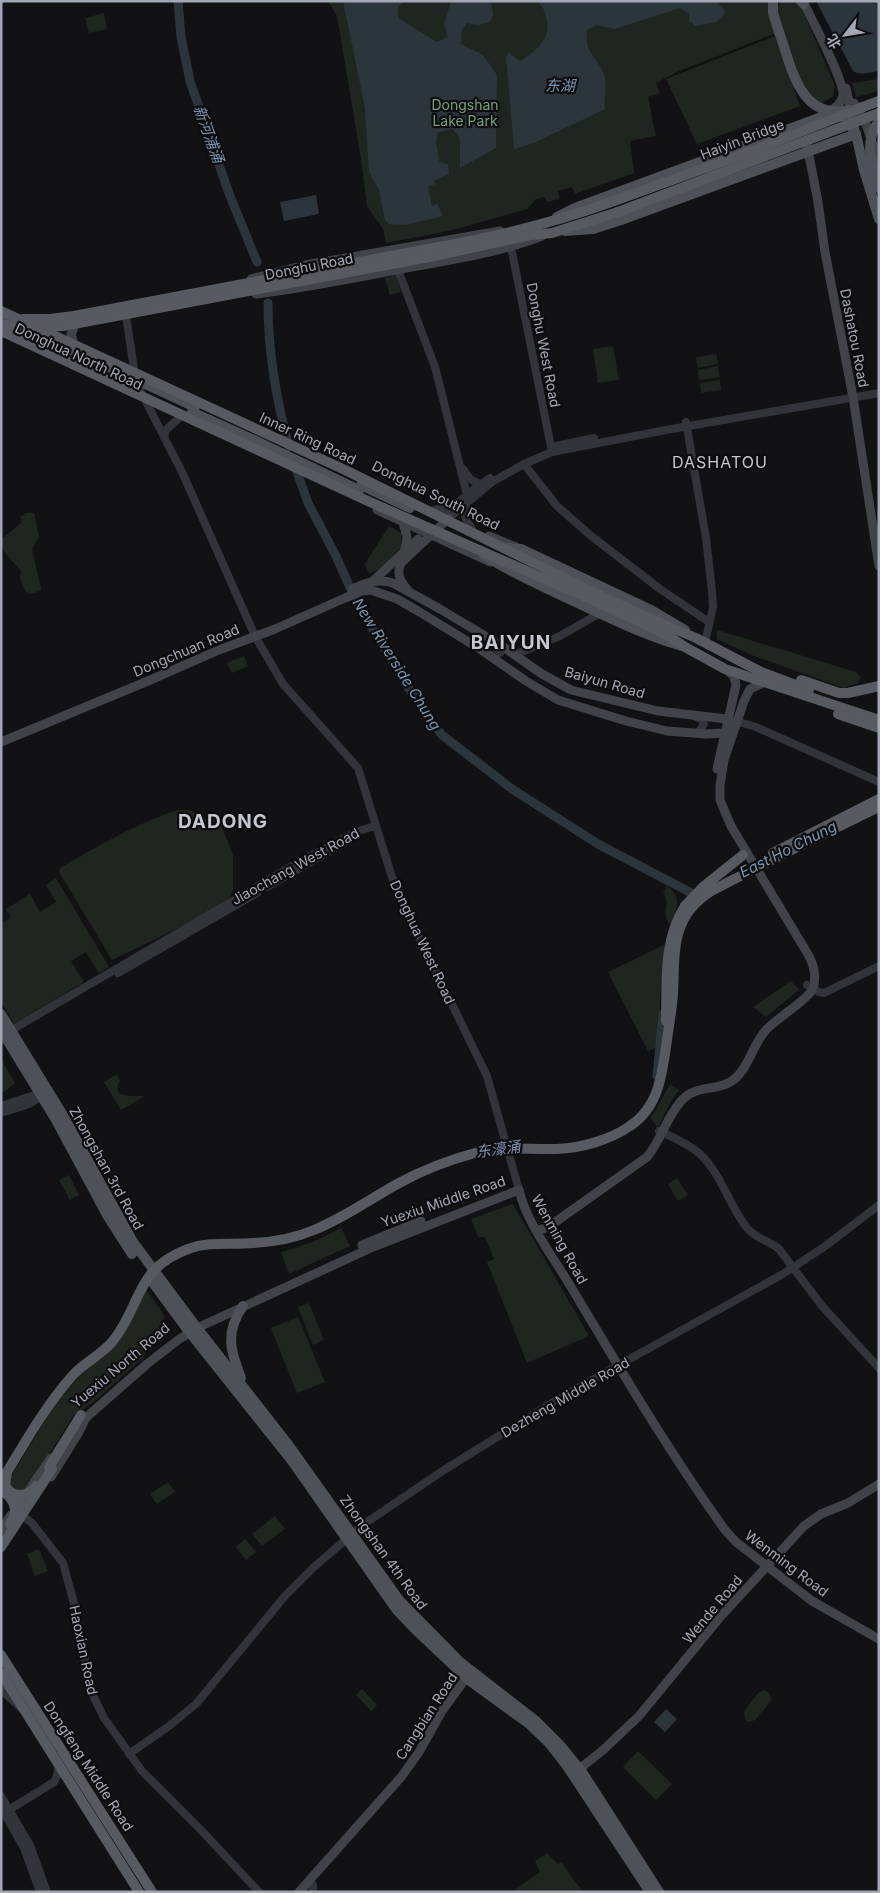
<svg xmlns="http://www.w3.org/2000/svg" width="880" height="1893" font-family="Inter,'Noto Sans SC',sans-serif">
  <style>
    .green { fill: #1f2620 }
    .water { fill: #2c343c }
    .lines { fill: none; stroke-linecap: round; stroke-linejoin: round }
    .river { stroke: #2c343c; stroke-width: 9 }
    .tertiary { stroke: #333439; stroke-width: 8 }
    .secondary { stroke: #414349; stroke-width: 9 }
    .primary { stroke: #4f5158; stroke-width: 10 }
    .trunk { stroke: #575a60; stroke-width: 10 }
    .primary-bridge { stroke: #4f5158; stroke-width: 10 }
    .trunk-bridge { stroke: #575a60; stroke-width: 10 }
    .labels { text-anchor: middle; dominant-baseline: central; stroke-width: 4.5; stroke-linejoin: round; paint-order: stroke }
    .park-label { font-size: 14px; fill: #7b9f7f; stroke: #0d0d0f }
    .street-label { font-size: 14px; fill: #a4a8b4; stroke: #0d0d0f }
    .water-label { font-size: 15px; font-style: italic; fill: #7b95af; stroke: #0d0d0f }
    .quarter-label { font-size: 16px; letter-spacing: 1px; fill: #c5c7d0; stroke: #0d0d0f }
    .district-label { font-size: 19px; font-weight: bold; letter-spacing: 1px; fill: #c5c7d0; stroke: #0d0d0f }
  </style>
  <rect width="100%" height="100%" fill="#121214"/>
  <g class="green">
    <polygon points="328,1 768,1 776,33 677,72 656,83 660,93 648,97 656,136 630,141 634,173 575,194 572,187 558,191 559,199 547,202 544,197 536,199 527,209 453,230 386,243 383,229 367,206 361,159 337,16"/>
    <polygon points="780,1 795,1 801,7 835,86 833,97 820,104 805,92 777,11"/>
    <polygon points="104,13 107,29 89,33 85,18"/>
    <polygon points="775,36 800,106 697,144 666,79"/>
    <polygon points="879,79 879,91 856,97 852,83"/>
    <polygon points="396,275 401,292 390,295 385,278"/>
    <polygon points="613,346 619,380 598,383 593,349"/>
    <polygon points="716,354 718,364 698,368 696,357"/>
    <polygon points="718,366 719,377 699,380 698,370"/>
    <polygon points="720,380 721,390 701,393 700,383"/>
    <path d="M26,513H34L39,536L32,549L41,588L40,591L30,594L25,591L19,575L22,573C15,561 2,556 1,540L22,522L20,517Z"/>
    <polygon points="389,526 401,533 401,548 383,567 369,574 365,564"/>
    <polygon points="717,630 856,672 861,678 858,683 844,688 754,656 717,639"/>
    <polygon points="244,656 248,666 232,673 227,663"/>
    <path d="M178,810H189L206,819L216,813L233,855V889L230,897L225,903L197,919L112,960L59,872L60,868C94,848 141,821 178,810Z"/>
    <polygon points="56,878 109,967 99,973 86,952 71,961 84,982 14,1024 1,1001 1,924 11,917 6,909 30,894 40,912 56,902 46,885"/>
    <path d="M667,886C684,897 675,910 671,926C669,923 667,921 666,918C664,909 670,902 663,893Z"/>
    <polygon points="666,944 662,972 657,1047 648,1051 608,972"/>
    <polygon points="791,981 799,990 766,1017 753,1007"/>
    <polygon points="1,1059 15,1083 1,1094"/>
    <path d="M117,1074L120,1080C109,1099 135,1096 145,1096L121,1110L104,1082Z"/>
    <polygon points="670,1084 679,1090 671,1101 658,1128 650,1117 654,1113"/>
    <polygon points="69,1175 79,1195 70,1200 59,1180"/>
    <polygon points="677,1178 688,1195 678,1201 668,1184"/>
    <polygon points="513,1204 589,1336 527,1363 487,1262 494,1259 485,1237 478,1237 471,1219"/>
    <path d="M341,1228L350,1246L289,1274L281,1252C303,1247 322,1238 341,1228Z"/>
    <path d="M145,1288L165,1316L161,1325L165,1332L139,1361L95,1401L73,1416L28,1489C20,1492 17,1491 10,1486L9,1479L55,1405L71,1386L96,1360Z"/>
    <polygon points="309,1303 324,1340 313,1345 298,1307"/>
    <polygon points="298,1317 325,1382 297,1393 271,1328"/>
    <polygon points="168,1482 175,1492 157,1504 150,1494"/>
    <polygon points="275,1516 285,1529 262,1546 252,1534"/>
    <polygon points="245,1539 256,1552 246,1560 236,1547"/>
    <polygon points="39,1549 48,1571 35,1576 27,1554"/>
    <polygon points="362,1689 377,1705 371,1711 356,1695"/>
    <polygon points="765,1690 770,1694 771,1701 755,1720 748,1722 745,1719 744,1711 759,1692"/>
    <polygon points="638,1751 672,1784 656,1800 623,1767"/>
    <polygon points="547,1853 558,1864 562,1862 572,1878 584,1892 512,1892 540,1872 535,1861"/>
  </g>
  <g class="water">
    <polygon points="343,1 406,1 398,7 398,18 437,42 448,37 444,25 451,1 491,1 493,15 490,22 478,25 467,23 462,30 461,44 483,55 497,75 496,148 460,168 460,138 453,129 438,133 436,141 439,161 448,165 449,174 434,181 435,184 428,187 432,206 437,204 443,216 406,225 389,224 385,220 379,190 369,172 365,108"/>
    <path d="M536,1H717L726,12L717,22L696,26L689,21V14L680,8L615,29L596,25L587,30C584,53 596,55 604,74C608,84 603,99 605,109L534,143L514,149L506,57L508,52L520,61C536,51 553,38 546,17C544,9 543,6 536,1Z"/>
    <path d="M816,1H879V71C871,72 860,76 853,71Z"/>
    <polygon points="316,195 319,214 284,221 280,202"/>
    <polygon points="666,1709 677,1719 665,1732 654,1722"/>
  </g>
  <g class="lines">
    <g class="river">
      <polyline points="178,1 181,37 190,81 230,196 257,262"/>
      <path d="M268,303C268,353 276,399 289,447"/>
      <polyline points="294,464 308,503 336,556 355,599 398,671 424,712 442,735 512,789 598,844 699,897"/>
      <polyline points="657,1076 663,1014"/>
    </g>
    <g class="tertiary">
      <polyline points="511,247 552,452"/>
      <polyline points="398,270 435,367 467,495"/>
      <polyline points="125,309 134,369 141,392 182,472 255,636 283,684 358,768 391,874 403,904 487,1076 519,1190"/>
      <polyline points="686,422 706,538 712,591 713,607 705,643"/>
      <polyline points="164,437 166,430 179,418"/>
      <polyline points="552,447 594,438"/>
      <polyline points="524,464 557,506 590,535 660,589 709,622"/>
      <polyline points="463,469 470,479 482,485"/>
      <polyline points="466,504 465,517 472,529"/>
      <polyline points="434,510 453,506"/>
      <polyline points="444,515 474,489 490,478"/>
      <polyline points="449,518 492,482 524,464 552,452 666,430 879,393"/>
      <polyline points="514,655 560,636 600,613"/>
      <polyline points="490,656 500,653 502,646"/>
      <polyline points="696,717 701,719 704,724 701,729 696,733"/>
      <polyline points="732,720 756,727 879,782"/>
      <polyline points="267,887 335,848"/>
      <polyline points="118,973 257,893"/>
      <polyline points="807,985 819,992 824,993 879,966"/>
      <polyline points="8,1033 20,1025 301,861 358,831 375,826"/>
      <polyline points="1,1106 44,1092"/>
      <polyline points="1,1113 29,1104 45,1094"/>
      <path d="M659,1131C673,1137 691,1145 702,1156C722,1176 730,1207 747,1228C756,1239 770,1241 779,1249L822,1306L879,1368"/>
      <polyline points="20,1514 32,1523 63,1563 75,1607 91,1691 104,1718 142,1771 201,1830 259,1892"/>
      <polyline points="1,1690 20,1707"/>
      <polyline points="129,1754 169,1726 196,1704 285,1596 314,1567 364,1524 444,1470 563,1396 783,1274 824,1247 879,1205"/>
      <polyline points="1,1796 30,1845 47,1892"/>
      <polyline points="1,1807 24,1848 40,1892"/>
      <polyline points="7,1811 54,1782 57,1776 59,1764"/>
      <polyline points="313,1892 313,1885"/>
    </g>
    <g class="secondary">
      <path d="M803,1C811,19 844,79 843,95C842,103 834,109 828,112"/>
      <polyline points="846,88 855,129"/>
      <polyline points="854,103 866,124 879,163"/>
      <polyline points="807,145 818,202 825,252 853,397 879,566"/>
      <polyline points="251,279 305,265 500,231"/>
      <path d="M256,294C303,288 350,279 396,270C445,261 496,254 542,236"/>
      <polyline points="73,341 71,334 74,328"/>
      <polyline points="377,510 490,562"/>
      <polyline points="403,522 407,537 405,550"/>
      <polyline points="489,536 516,547"/>
      <polyline points="373,581 418,539"/>
      <path d="M352,589C366,583 378,578 393,583L440,609L502,646L542,674L571,690L658,711L727,719"/>
      <path d="M407,589C400,581 396,573 401,563L449,518"/>
      <polyline points="1,742 148,681 219,650 275,629 345,598 362,591 371,590 397,599 418,611 480,649 526,681 558,700 626,721 667,731 706,734 724,733 737,722"/>
      <polyline points="717,769 736,685 734,676 727,670"/>
      <path d="M519,1190C526,1222 554,1258 571,1287C620,1369 669,1452 725,1530L736,1542L812,1601L879,1639"/>
      <path d="M537,1230L543,1229L554,1223L647,1157C662,1139 667,1115 683,1099C696,1085 718,1091 732,1081C749,1069 752,1045 766,1030C776,1019 807,1000 812,990C817,979 814,966 809,956L731,826L720,800V785L724,760L744,701L750,689L765,682"/>
      <polyline points="362,1245 421,1221"/>
      <polyline points="51,1477 79,1432 85,1419 90,1414 147,1364 178,1340 197,1328 373,1247 519,1190"/>
      <polyline points="29,1490 51,1458"/>
      <polyline points="1,1530 11,1515"/>
      <polyline points="574,1773 602,1751 639,1716 722,1615 804,1526 821,1514 848,1503 879,1484"/>
      <polyline points="299,1892 402,1776 419,1752 442,1711 466,1678 470,1675"/>
    </g>
    <g class="primary">
      <polyline points="773,1 773,13 779,32"/>
      <polyline points="801,1 804,4"/>
      <polyline points="557,217 575,208 827,115 845,117 856,134 864,170 879,219"/>
      <polyline points="565,231 593,229 621,220 856,134"/>
      <polyline points="1,318 83,355"/>
      <polyline points="192,412 254,440"/>
      <polyline points="361,485 410,508"/>
      <polyline points="504,548 521,549 651,610 685,630"/>
      <path d="M484,555C511,573 541,585 569,599C606,616 643,635 682,646"/>
      <polyline points="1,1014 61,1112 133,1242 194,1324 287,1443 399,1600 460,1662 536,1721 559,1744 582,1772 659,1892"/>
      <polyline points="1,1030 56,1120 107,1215 132,1254"/>
      <polyline points="151,1280 190,1333 292,1461 396,1609 415,1629 470,1681 528,1723 549,1743 567,1766 650,1892"/>
      <path d="M241,1378C230,1350 225,1332 243,1306"/>
    </g>
    <g class="trunk">
      <polyline points="863,107 879,101"/>
      <path d="M428,249C491,238 554,223 614,201"/>
      <polyline points="429,257 531,235 552,233 618,212"/>
      <polyline points="601,596 644,616 696,638 761,672 809,690"/>
      <polyline points="597,602 664,633 685,647 725,669 879,720"/>
      <polyline points="801,680 839,693 848,693 879,686"/>
      <polyline points="838,714 879,728"/>
      <polyline points="773,853 879,799"/>
      <path d="M666,1021C667,981 663,941 685,906"/>
      <polyline points="49,1467 81,1415"/>
      <path d="M7,1472L5,1486C14,1499 26,1493 20,1514"/>
      <polyline points="1,1655 152,1892"/>
      <polyline points="1,1673 139,1892"/>
    </g>
    <g class="primary-bridge">
      <path d="M779,32C792,67 799,121 850,110"/>
      <path d="M879,121C863,142 872,165 879,188"/>
      <polyline points="83,355 195,407"/>
      <polyline points="254,440 359,490"/>
    </g>
    <g class="trunk-bridge">
      <polyline points="614,201 755,150 863,107"/>
      <polyline points="618,212 879,113"/>
      <polyline points="1,311 345,470 601,596"/>
      <polyline points="23,319 50,319 74,316 428,249"/>
      <polyline points="1,325 35,328 63,326 429,257"/>
      <polyline points="1,331 370,502 597,602"/>
      <polyline points="685,906 703,887 743,855"/>
      <path d="M7,1472C27,1439 47,1404 73,1375C85,1362 101,1355 112,1342C142,1306 134,1269 188,1249C210,1241 230,1245 253,1243C274,1242 295,1238 314,1230C344,1218 370,1199 399,1183C423,1170 449,1160 475,1153C503,1145 529,1150 557,1149C581,1148 610,1140 630,1126C660,1106 662,1073 667,1040C669,1025 672,1009 673,994C675,951 670,916 713,890L813,839L879,807"/>
      <path d="M1,1491C15,1494 26,1500 36,1486"/>
      <path d="M5,1493C16,1502 18,1512 10,1524"/>
      <polyline points="1,1547 52,1469"/>
    </g>
  </g>
  <g class="labels">
    <g class="park-label">
      <text x="465" y="104">Dongshan<tspan x="465" dy="16">Lake Park</tspan></text>
    </g>
    <g class="street-label">
      <text transform="translate(742 139) rotate(-21)">Haiyin Bridge</text>
      <text transform="translate(309 266) rotate(-11)">Donghu Road</text>
      <text transform="translate(855 338) rotate(79)">Dashatou Road</text>
      <text transform="translate(544 345) rotate(79)">Donghu West Road</text>
      <text transform="translate(79 356) rotate(25)">Donghua North Road</text>
      <text transform="translate(308 438) rotate(25)">Inner Ring Road</text>
      <text transform="translate(436 495) rotate(26)">Donghua South Road</text>
      <text transform="translate(186 650) rotate(-23)">Dongchuan Road</text>
      <text transform="translate(605 682) rotate(16)">Baiyun Road</text>
      <text transform="translate(295 866) rotate(-29)">Jiaochang West Road</text>
      <text transform="translate(423 942) rotate(65)">Donghua West Road</text>
      <text transform="translate(107 1168) rotate(61)">Zhongshan 3rd Road</text>
      <text transform="translate(443 1201) rotate(-19)">Yuexiu Middle Road</text>
      <text transform="translate(560 1239) rotate(61)">Wenming Road</text>
      <text transform="translate(120 1365) rotate(-40)">Yuexiu North Road</text>
      <text transform="translate(565 1397) rotate(-30)">Dezheng Middle Road</text>
      <text transform="translate(384 1552) rotate(54)">Zhongshan 4th Road</text>
      <text transform="translate(787 1563) rotate(37)">Wenming Road</text>
      <text transform="translate(712 1609) rotate(-50)">Wende Road</text>
      <text transform="translate(84 1650) rotate(78)">Haoxian Road</text>
      <text transform="translate(426 1716) rotate(-57)">Cangbian Road</text>
      <text transform="translate(89 1766) rotate(57)">Dongfeng Middle Road</text>
    </g>
    <g class="water-label">
      <text x="560" y="85">东湖</text>
      <text transform="translate(209 134) rotate(70)">新河浦涌</text>
      <text transform="translate(397 664) rotate(58)">New Riverside Chung</text>
      <text transform="translate(788 849) rotate(-27)">East Ho Chung</text>
      <text transform="translate(498 1149) rotate(-8)">东濠涌</text>
    </g>
    <g class="quarter-label">
      <text x="720" y="462">DASHATOU</text>
    </g>
    <g class="district-label">
      <text x="511" y="642">BAIYUN</text>
      <text x="223" y="821">DADONG</text>
    </g>
  </g>
  <rect width="880" height="1893" fill="none" stroke="#a4a8b4" stroke-width="5"/>
  <g transform="translate(845 35) rotate(239)" stroke="#0d0d0f" stroke-width="4" paint-order="stroke">
  <path d="M0-4L9 19L0 12L-9 19Z" fill="#a4a8b4"/>
  <text y="-8" font-size="14" font-weight="bold" text-anchor="middle" fill="#a4a8b4">北</text>
  </g>
</svg>
